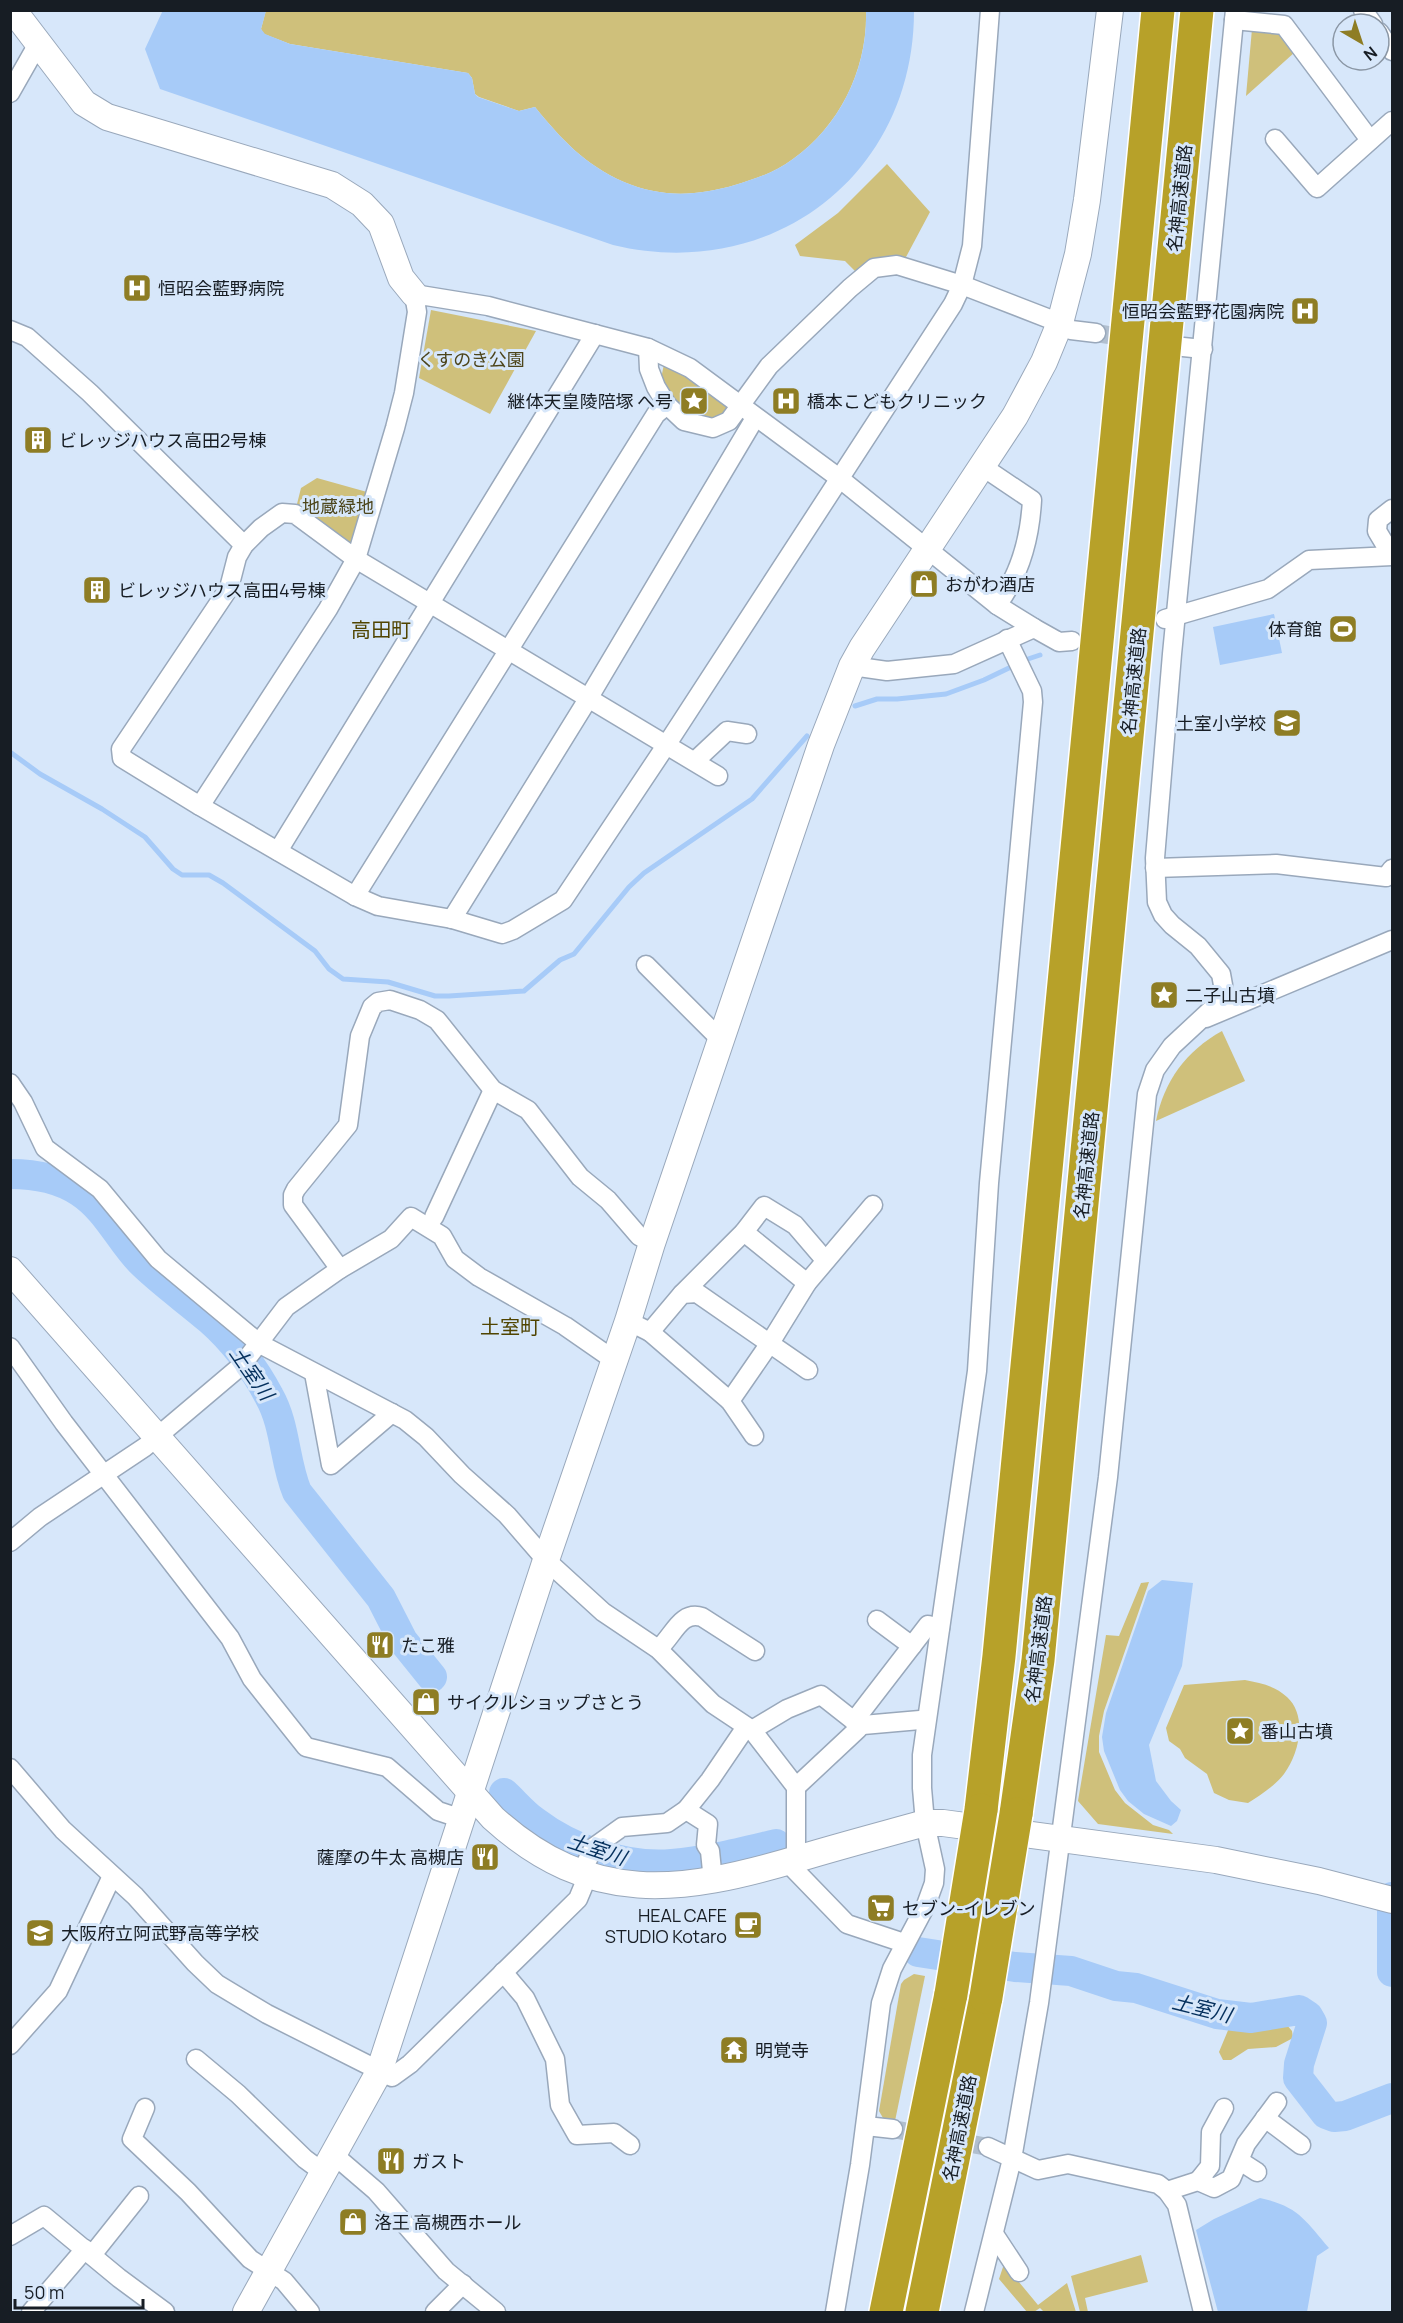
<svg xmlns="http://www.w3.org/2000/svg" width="1403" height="2323" font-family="Manrope,'Noto Sans JP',sans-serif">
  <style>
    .green { fill: #cfc07b }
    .water { fill: #a7cbf8 }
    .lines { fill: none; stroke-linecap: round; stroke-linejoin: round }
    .stream { stroke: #a7cbf8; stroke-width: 5 }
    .river { stroke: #a7cbf8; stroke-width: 30 }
    .street-tunnel { stroke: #b1bfcf; stroke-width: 18; stroke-dasharray: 18 9; stroke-linecap: butt }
    .street-casing { stroke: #99a8bb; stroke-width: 21 }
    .secondary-casing { stroke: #99a8bb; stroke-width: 28 }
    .highway-casing { stroke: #fff; stroke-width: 36 }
    .street { stroke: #fff; stroke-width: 18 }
    .secondary { stroke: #fff; stroke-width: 26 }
    .highway { stroke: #b7a129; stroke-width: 33 }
    .highway-bridge-casing { stroke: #fff; stroke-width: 36; stroke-linecap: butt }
    .highway-bridge { stroke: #b7a129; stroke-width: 33 }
    .labels { text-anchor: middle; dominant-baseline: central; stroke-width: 6; stroke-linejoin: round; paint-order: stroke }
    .street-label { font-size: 18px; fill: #171d24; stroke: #d7e7fa }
    .poi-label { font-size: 18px; fill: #171d24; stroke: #d7e7fa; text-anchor: start }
    .park-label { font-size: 18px; fill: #4d451b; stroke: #d7e7fa }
    .neighbourhood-label { font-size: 20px; fill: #504400; stroke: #d7e7fa }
    .water-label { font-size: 20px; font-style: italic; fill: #05305d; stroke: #d7e7fa }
  </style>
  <rect width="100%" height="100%" fill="#d7e7fa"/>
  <g class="green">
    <path d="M266,10H866C868,68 840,126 793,159C776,172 755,179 735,185C698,196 661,198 624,182C585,165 561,139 535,107L519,111L479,97L475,94L472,78L468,73L290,44L264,34L261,29Z"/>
    <polygon points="1280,25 1295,52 1246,96 1252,29"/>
    <polygon points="887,164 930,212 906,257 876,258 856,272 845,261 800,256 795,245 838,213"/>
    <polygon points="431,310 536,331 490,414 419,378"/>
    <path d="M664,364L687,373L731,406L718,420C685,419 680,408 660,384Z"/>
    <polygon points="317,478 367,492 351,547 297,504 301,488"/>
    <path d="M1222,1031L1245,1081L1156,1121C1164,1081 1186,1051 1222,1031Z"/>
    <polygon points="1149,1582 1104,1711 1099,1736 1099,1752 1115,1790 1125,1803 1153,1825 1169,1830 1173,1834 1098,1824 1078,1801 1106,1635 1119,1636 1141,1583"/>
    <path d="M1245,1680C1261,1683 1275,1686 1287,1697C1308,1716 1299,1754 1284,1774C1275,1786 1260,1795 1248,1803L1229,1800L1214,1793L1207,1774L1185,1758L1180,1749L1169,1741L1166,1728L1184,1685Z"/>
    <polygon points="914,1974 925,1976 895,2121 883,2118 879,2111 901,1984 904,1980"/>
    <polygon points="1286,2024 1292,2031 1293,2038 1276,2047 1248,2049 1231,2060 1223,2060 1219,2052 1229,2028 1257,2028"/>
    <polygon points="1141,2255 1148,2282 1085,2298 1088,2312 1080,2312 1071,2276"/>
    <polygon points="1004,2264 1038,2305 1067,2283 1076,2312 1044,2312 1040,2308 1034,2312 1027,2312 999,2279"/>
  </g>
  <g class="water">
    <path d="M163,10L266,11L261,29L265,34L290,44L468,73L472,78L475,94L478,97L519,111L535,107C561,139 585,165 624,182C661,198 698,196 735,185C755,179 776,172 793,159C840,126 868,68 866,11H914C914,176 771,283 613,245L160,89L145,49Z"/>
    <polygon points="1274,614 1282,653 1220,665 1213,627"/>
    <polygon points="1162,1580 1193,1583 1182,1666 1149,1745 1156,1781 1171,1801 1181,1810 1177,1821 1171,1826 1144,1814 1128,1801 1120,1790 1104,1751 1102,1737 1106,1713 1148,1591"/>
    <path d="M1260,2198C1298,2206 1305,2220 1329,2248L1317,2256L1307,2312H1218L1196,2230L1214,2219Z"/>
  </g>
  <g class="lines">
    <g class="stream">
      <polyline points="1022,661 1040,655"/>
      <polyline points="855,706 877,699 897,699 946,694 984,680 1011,667"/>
      <polyline points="10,752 40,774 102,809 145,837 173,869 182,875 209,875 223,883 315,951 329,969 343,979 388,982 435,996 449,996 524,991 560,960 574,954 629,887 644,873 752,799 807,736"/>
    </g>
    <g class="river">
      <path d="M10,1174C35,1174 59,1178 80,1192C107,1210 119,1239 140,1261C162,1283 187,1300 210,1320C233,1340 255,1369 269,1396C286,1426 284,1461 297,1492L381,1598L403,1641L432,1677"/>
      <path d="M504,1793C514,1802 523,1813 534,1821C572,1850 625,1868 672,1864C707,1861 742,1852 776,1844"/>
      <polyline points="1392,1897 1392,1972"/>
      <polyline points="918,1952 1015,1967 1071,1971 1116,1986 1136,1988 1217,2014 1251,2018 1299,2010 1308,2016 1312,2023 1299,2064 1298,2078 1326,2114 1334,2117 1345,2116 1392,2098"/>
    </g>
    <g class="street-tunnel">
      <polyline points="1096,333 1171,345"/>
      <polyline points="893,2129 988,2147"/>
    </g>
    <g class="street-casing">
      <g id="street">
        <polyline points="1363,10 1373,24"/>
        <polyline points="1234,20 1284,25 1370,140"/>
        <polyline points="1379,32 1392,51"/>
        <polyline points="10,93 39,42"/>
        <polyline points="1275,139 1317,188 1392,121"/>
        <polyline points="10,330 27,337 90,393 244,545"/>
        <polyline points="1183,347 1203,349"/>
        <polyline points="648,348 649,369 656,387 667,405 684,421 713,428 729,421 769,366 850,288 874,268 897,265 962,285 1060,323 1071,330 1096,333"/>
        <path d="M983,467L1032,500C1030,537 1020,575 997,605"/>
        <polyline points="1165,619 1268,589 1309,560 1392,556 1377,531 1378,520 1392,509"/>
        <polyline points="852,666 887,671 954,664 1034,628 1059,642 1072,641"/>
        <polyline points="695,761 727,731 747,734"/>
        <polyline points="718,776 356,559 295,514 282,513 261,528 244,545 237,557 229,588 121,749 122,758 200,806 355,896 378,906 452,919 502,934 513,930 563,900 667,744 953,304 962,285 972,246 990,10"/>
        <polyline points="200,806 328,609 356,559 395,428 404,393 417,312 414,294 488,306 648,348 690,368 839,478 997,605 1034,628"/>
        <polyline points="278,851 595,334"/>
        <polyline points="1155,868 1276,864 1386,877 1392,869"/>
        <polyline points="355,896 656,414 667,405"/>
        <polyline points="452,919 588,699 755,418"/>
        <polyline points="646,965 722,1041"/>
        <polyline points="1206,1018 1392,940"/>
        <polyline points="10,1083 23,1102 45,1148 100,1189 158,1259 260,1344 405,1420 426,1437 462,1475 507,1515 546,1560 603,1612 658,1649 713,1704 752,1730 796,1787 796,1859"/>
        <polyline points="434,1217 493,1090"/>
        <polyline points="744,1232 807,1283"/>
        <polyline points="340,1269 391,1239 411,1217 442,1236 455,1259 479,1277 565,1326 614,1360"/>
        <polyline points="682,1294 744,1232 764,1206 795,1225 825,1260"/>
        <polyline points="628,1321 650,1332 682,1294 697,1293 808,1370"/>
        <polyline points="650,1332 730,1401 754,1436"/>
        <polyline points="10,1347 64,1423 230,1638 252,1679 306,1747 387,1767 438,1811 450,1815"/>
        <polyline points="314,1373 331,1465 392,1413"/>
        <polyline points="730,1401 770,1343 807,1283 873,1205"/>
        <polyline points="10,1542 40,1517 145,1447 242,1365 286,1307 340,1269 293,1205 293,1195 296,1189 348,1125 360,1036 372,1007 378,1002 390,1000 420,1010 437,1020 493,1090 528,1110 580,1177 608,1200 639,1236 652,1243"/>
        <polyline points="877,1620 912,1646"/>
        <path d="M658,1649C673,1637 680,1610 702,1617L755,1651"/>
        <polyline points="752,1730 787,1709 821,1695 854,1721 863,1725 920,1720"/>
        <polyline points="10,1768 63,1830 135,1896 195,1963 217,1984 267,2014 392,2077 410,2064 578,1899 588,1875"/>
        <polyline points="796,1787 858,1729 854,1721 928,1625 940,1628"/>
        <polyline points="686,1810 708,1824 706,1845 710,1851 713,1881"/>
        <polyline points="787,1862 847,1924 904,1943"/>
        <polyline points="581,1873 594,1847 622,1827 667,1823 686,1810 710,1780 746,1727"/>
        <polyline points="503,1972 525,1998 555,2059 560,2105 577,2135 614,2133 630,2145"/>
        <polyline points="10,2045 58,1991 112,1876"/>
        <polyline points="196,2059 238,2094 305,2159 324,2173"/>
        <polyline points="145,2108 132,2139 188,2192 250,2259 284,2281 310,2312"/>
        <polyline points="1265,2118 1301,2145"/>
        <polyline points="866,2126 893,2129"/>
        <polyline points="988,2147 1038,2170 1068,2164 1158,2184 1167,2191 1177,2205 1203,2312"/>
        <polyline points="334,2155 376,2191 446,2271 496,2312"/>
        <polyline points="1240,2161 1257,2172"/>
        <polyline points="1198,2181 1210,2166 1211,2132 1224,2108"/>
        <polyline points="1167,2191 1198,2181 1214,2188 1231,2179 1246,2144 1277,2102"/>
        <polyline points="994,2234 1019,2272"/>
        <polyline points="10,2236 44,2216 119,2278 165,2312"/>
        <polyline points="92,2255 139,2196"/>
        <polyline points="31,2312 85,2249"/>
        <polyline points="435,2312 463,2284"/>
        <polyline points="835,2312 860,2165 881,2003 892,1969 926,1905 934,1883 935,1869 925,1823 922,1788 922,1755 977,1371 989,1183 1033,702 1032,691 1007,639"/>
        <polyline points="974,2312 1012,2159 1039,2003 1108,1477 1147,1094 1155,1070 1172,1046 1214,1007 1221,998 1223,985 1221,974 1198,946 1172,925 1163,915 1157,902 1155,858 1172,654 1235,10"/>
      </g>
    </g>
    <g class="secondary-casing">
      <g id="secondary">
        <polyline points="13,10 84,103 107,117 332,185 362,204 381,224 401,278 414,294"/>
        <path d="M10,1270L493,1818C591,1907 681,1893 797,1859C840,1846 882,1835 925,1823H943L1216,1860L1319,1881L1392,1900"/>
        <polyline points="246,2312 379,2072 546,1560 628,1321 652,1243 821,745 852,666 862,648 1015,416 1044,362 1060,323 1078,254 1087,200 1110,10"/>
      </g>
    </g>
    <g class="highway-casing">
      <g id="highway">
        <polyline points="981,1810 999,1656 1158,10"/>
        <polyline points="1016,1814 1038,1660 1197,10"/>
        <polyline points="886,2312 951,1994"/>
        <polyline points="922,2312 986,1997"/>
      </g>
    </g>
    <use href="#street" class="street"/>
    <use href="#secondary" class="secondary"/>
    <use href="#highway" class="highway"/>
    <g class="highway-bridge-casing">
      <g id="highway-bridge">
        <polyline points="951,1994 981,1810"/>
        <polyline points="986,1997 1016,1814"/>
      </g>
    </g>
    <use href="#highway-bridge" class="highway-bridge"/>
  </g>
  <defs>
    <g id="hospital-square" transform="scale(1.5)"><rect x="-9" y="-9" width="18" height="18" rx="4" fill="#8e7d24" stroke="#d7e7fa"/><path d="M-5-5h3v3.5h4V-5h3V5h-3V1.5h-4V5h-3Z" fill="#fff"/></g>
    <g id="sight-square" transform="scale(1.5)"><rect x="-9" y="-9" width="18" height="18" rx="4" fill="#8e7d24" stroke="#d7e7fa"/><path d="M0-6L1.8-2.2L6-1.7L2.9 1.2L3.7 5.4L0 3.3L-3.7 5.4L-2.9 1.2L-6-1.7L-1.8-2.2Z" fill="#fff"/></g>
    <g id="building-square" transform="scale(1.5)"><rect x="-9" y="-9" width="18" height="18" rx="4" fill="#8e7d24" stroke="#d7e7fa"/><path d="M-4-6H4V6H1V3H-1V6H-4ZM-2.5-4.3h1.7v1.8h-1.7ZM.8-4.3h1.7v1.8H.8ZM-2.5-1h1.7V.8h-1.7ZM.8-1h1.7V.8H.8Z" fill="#fff"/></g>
    <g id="shop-square" transform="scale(1.5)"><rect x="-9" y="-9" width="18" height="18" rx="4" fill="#8e7d24" stroke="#d7e7fa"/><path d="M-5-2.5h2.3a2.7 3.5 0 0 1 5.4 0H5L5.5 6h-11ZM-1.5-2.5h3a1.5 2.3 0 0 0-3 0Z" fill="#fff"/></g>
    <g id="stadium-square" transform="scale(1.5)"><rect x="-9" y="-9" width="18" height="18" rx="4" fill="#8e7d24" stroke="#d7e7fa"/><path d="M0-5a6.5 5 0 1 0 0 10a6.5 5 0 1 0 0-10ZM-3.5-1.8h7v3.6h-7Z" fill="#fff"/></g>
    <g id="school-square" transform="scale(1.5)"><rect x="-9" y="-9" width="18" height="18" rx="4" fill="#8e7d24" stroke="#d7e7fa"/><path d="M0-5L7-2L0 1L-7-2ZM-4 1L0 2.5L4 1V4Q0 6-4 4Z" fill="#fff"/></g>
    <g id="restaurant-square" transform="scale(1.5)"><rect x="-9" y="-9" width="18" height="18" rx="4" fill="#8e7d24" stroke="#d7e7fa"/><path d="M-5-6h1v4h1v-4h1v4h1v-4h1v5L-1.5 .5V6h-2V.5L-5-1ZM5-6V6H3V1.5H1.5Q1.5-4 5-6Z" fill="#fff"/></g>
    <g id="supermarket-square" transform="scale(1.5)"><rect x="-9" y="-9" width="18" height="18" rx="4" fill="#8e7d24" stroke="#d7e7fa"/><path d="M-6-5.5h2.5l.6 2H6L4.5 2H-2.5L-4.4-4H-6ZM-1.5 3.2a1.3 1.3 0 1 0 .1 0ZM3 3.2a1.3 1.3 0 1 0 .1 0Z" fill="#fff"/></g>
    <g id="cafe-square" transform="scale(1.5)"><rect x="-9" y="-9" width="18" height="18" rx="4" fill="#8e7d24" stroke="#d7e7fa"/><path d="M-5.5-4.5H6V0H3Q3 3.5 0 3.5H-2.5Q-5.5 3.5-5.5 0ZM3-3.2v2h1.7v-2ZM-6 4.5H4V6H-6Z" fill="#fff"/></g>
    <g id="temple-square" transform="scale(1.5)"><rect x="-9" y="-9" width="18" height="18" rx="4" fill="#8e7d24" stroke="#d7e7fa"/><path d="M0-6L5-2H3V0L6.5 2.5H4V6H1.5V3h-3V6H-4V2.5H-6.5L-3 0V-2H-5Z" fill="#fff"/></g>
  </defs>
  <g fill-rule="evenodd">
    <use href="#hospital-square" x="137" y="288"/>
    <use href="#hospital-square" x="1305" y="311"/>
    <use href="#sight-square" x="694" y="401"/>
    <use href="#hospital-square" x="786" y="401"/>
    <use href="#building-square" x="38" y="440"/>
    <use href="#shop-square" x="924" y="584"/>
    <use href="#building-square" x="97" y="590"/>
    <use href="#stadium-square" x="1343" y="629"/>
    <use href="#school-square" x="1287" y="723"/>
    <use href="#sight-square" x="1164" y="995"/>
    <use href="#restaurant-square" x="380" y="1645"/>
    <use href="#shop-square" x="426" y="1702"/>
    <use href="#sight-square" x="1240" y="1731"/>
    <use href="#restaurant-square" x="485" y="1857"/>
    <use href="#supermarket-square" x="881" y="1908"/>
    <use href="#cafe-square" x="748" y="1925"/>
    <use href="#school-square" x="40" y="1933"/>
    <use href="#temple-square" x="734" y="2050"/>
    <use href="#restaurant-square" x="391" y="2161"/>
    <use href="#shop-square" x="353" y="2222"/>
  </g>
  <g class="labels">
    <g class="street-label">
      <text transform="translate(1179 198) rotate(-84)">名神高速道路</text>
      <text transform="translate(1133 681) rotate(-84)">名神高速道路</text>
      <text transform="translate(1086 1165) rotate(-84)">名神高速道路</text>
      <text transform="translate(1038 1649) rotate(-83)">名神高速道路</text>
      <text transform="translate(959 2128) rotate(-79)">名神高速道路</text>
    </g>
    <g class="poi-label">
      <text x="158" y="288">恒昭会藍野病院</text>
      <text x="1284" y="311" text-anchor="end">恒昭会藍野花園病院</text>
      <text x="673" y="401" text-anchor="end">継体天皇陵陪塚 へ号</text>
      <text x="807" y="401">橋本こどもクリニック</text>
      <text x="59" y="440">ビレッジハウス高田2号棟</text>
      <text x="945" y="584">おがわ酒店</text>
      <text x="118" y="590">ビレッジハウス高田4号棟</text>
      <text x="1322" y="629" text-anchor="end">体育館</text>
      <text x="1266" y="723" text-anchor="end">土室小学校</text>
      <text x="1185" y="995">二子山古墳</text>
      <text x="401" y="1645">たこ雅</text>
      <text x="447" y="1702">サイクルショップさとう</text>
      <text x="1261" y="1731">番山古墳</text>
      <text x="464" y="1857" text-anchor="end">薩摩の牛太 高槻店</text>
      <text x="902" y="1908">セブン-イレブン</text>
      <text x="727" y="1915" text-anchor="end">HEAL CAFE<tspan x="727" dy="21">STUDIO Kotaro</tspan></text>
      <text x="61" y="1933">大阪府立阿武野高等学校</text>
      <text x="755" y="2050">明覚寺</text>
      <text x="412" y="2161">ガスト</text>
      <text x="374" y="2222">洛王 高槻西ホール</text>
    </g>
    <g class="park-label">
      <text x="471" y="359">くすのき公園</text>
      <text x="338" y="506">地蔵緑地</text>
    </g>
    <g class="neighbourhood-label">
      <text x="381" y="629">高田町</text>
      <text x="510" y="1326">土室町</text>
    </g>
    <g class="water-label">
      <text transform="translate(252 1373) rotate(55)">土室川</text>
      <text transform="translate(597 1849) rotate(18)">土室川</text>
      <text transform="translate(1202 2008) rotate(14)">土室川</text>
    </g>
  </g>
  <rect width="1403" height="2323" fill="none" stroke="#171d24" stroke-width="24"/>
  <g transform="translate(1361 42) rotate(141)"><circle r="28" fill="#d7e7fa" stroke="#8a96a4" stroke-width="1.5"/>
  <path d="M0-4.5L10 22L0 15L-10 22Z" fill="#8e7d24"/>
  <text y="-9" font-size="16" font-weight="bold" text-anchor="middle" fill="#171d24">N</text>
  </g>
  <path d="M15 2299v9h128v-9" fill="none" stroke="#171d24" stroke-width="3"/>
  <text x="24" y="2299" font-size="18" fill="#171d24" stroke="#d7e7fa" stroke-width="4.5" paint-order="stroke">50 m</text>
</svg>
